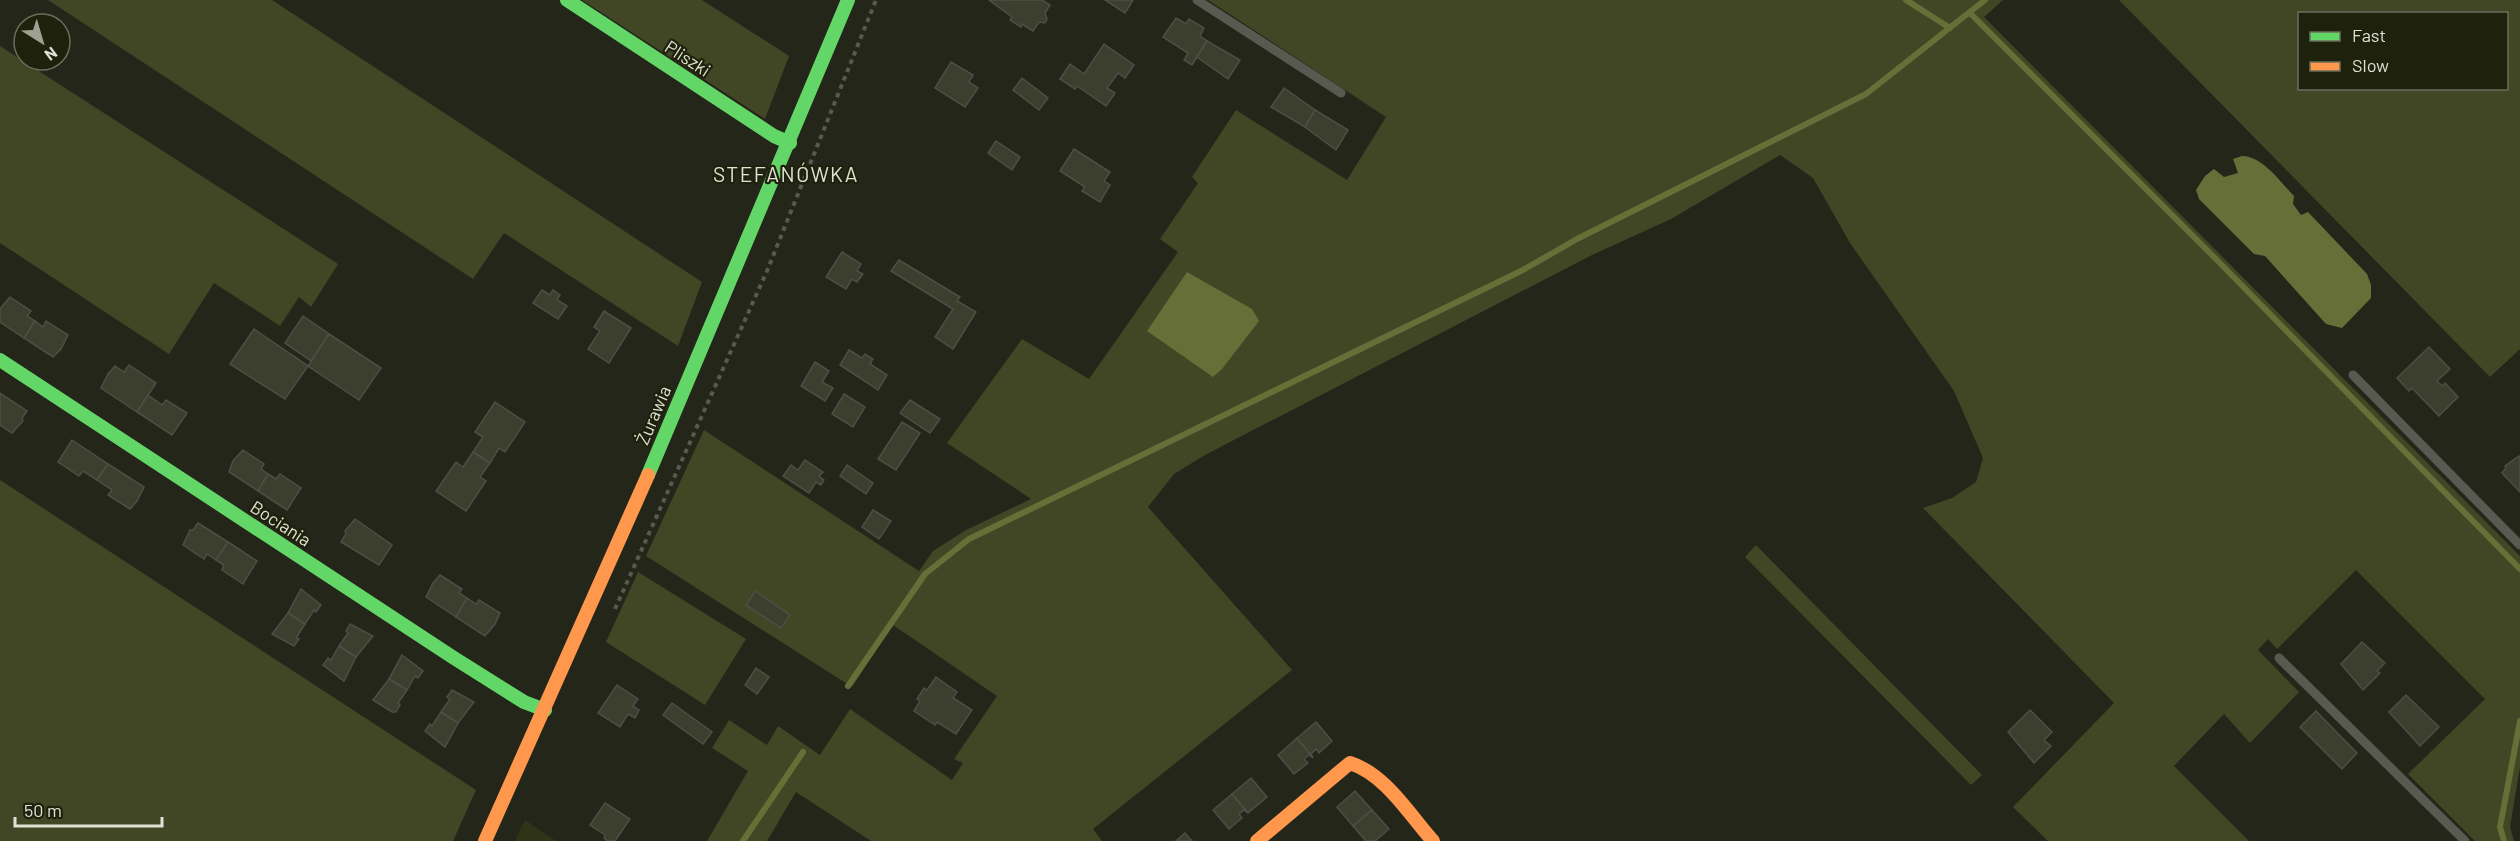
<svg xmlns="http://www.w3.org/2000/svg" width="2520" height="841" font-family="Barlow,sans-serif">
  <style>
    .built { fill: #2f3318 }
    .green { fill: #414625; fill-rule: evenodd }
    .water { fill: #666f38 }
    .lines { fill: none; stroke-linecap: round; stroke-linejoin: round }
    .stream { stroke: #666f38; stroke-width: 6 }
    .building { fill: #3c3f2e; stroke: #4d4f45; stroke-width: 1.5 }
    .path { stroke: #585a50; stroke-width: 4; stroke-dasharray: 4.5 4.5; stroke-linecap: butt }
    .lane { stroke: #585a51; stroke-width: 9 }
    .fast { stroke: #63d668; stroke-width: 14 }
    .slow { stroke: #ff974d; stroke-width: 14 }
    .labels { text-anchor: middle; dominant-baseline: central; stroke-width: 4.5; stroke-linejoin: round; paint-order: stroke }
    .street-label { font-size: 18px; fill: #dfe2d4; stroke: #1e210b }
    .quarter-label { font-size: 21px; letter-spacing: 1.5px; fill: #dfe2d4; stroke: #1e210b }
  </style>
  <rect width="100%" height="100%" fill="#24261a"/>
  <polygon class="built" points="525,820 556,841 515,841"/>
  <g class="green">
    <polygon points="48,0 272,0 702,282 678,346 504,233 473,279"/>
    <polygon points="582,0 702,0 789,56 765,119"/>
    <polygon points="1208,0 2003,0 1984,17 2520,556 2520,767 2510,827 2514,841 2475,841 2408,774 2485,699 2356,570 2277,649 2268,639 2258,650 2299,692 2250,743 2224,714 2174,766 2249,841 2048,841 2013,807 2114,703 1923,508 1952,498 1976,482 1983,458 1954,391 1850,243 1813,178 1780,155 1671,219 1592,255 1205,455 1174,474 1148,507 1292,670 1093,829 1102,841 871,841 796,792 767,841 707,841 748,771 712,748 729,720 767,745 778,726 820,755 850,709 952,780 963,763 954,759 997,696 893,625 852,687 646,556 704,430 919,571 933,551 966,530 1031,499 947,443 1022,339 1089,379 1178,252 1160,239 1198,183 1192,177 1236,110 1347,180 1386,117"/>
    <path d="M2119,0H2520V349L2490,377ZM2300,14H2506V88H2300Z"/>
    <polygon points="0,46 338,264 311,307 299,297 280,326 214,283 169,354 0,243"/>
    <polygon points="0,480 476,790 453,841 0,841"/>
    <polygon points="1756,545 1982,775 1971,785 1745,557"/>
    <polygon points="638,572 746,639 705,705 606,642"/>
  </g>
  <g class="water">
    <path d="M2242,156C2264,157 2279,181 2294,196L2293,204L2301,215L2308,212L2367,274L2371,285V298L2342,328L2326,324L2265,256L2254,254L2199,199L2196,190L2205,176L2214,169L2224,177L2238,173L2233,159Z"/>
    <polygon points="1187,272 1252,309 1259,321 1222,369 1213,377 1147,331"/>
  </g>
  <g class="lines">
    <g class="stream">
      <polyline points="1906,0 1950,28"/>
      <polyline points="1970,13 2214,257 2520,569"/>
      <polyline points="848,686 925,574 969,539 1523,270 1577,239 1866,94 1985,0"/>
      <polyline points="743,841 803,752"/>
      <polyline points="2504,841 2500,827 2520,721"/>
    </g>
  </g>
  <g class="building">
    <polygon points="989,0 1042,0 1050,5 1045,13 1047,19 1045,23 1039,22 1033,31 1022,24 1021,27 1010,20 1012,17"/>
    <polygon points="1105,0 1133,0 1125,13"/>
    <polygon points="1176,18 1186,24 1189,19 1204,28 1200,36 1207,41 1192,65 1184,60 1188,53 1163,37"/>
    <polygon points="1207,41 1240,60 1228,79 1197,57"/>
    <polygon points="1104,44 1134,65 1125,78 1118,73 1107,88 1115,93 1106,106 1077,86 1075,89 1060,79 1070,64 1084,74"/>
    <polygon points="951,62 973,75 969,82 978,88 965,107 935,88"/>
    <polygon points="1022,78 1048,98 1039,110 1013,90"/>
    <polygon points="1284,88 1315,110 1305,127 1271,107"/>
    <polygon points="1315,110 1348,130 1336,150 1305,127"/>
    <polygon points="996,141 1020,157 1012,170 988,153"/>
    <polygon points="1074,149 1110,172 1104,181 1110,185 1100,202 1082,191 1085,187 1060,171"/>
    <polygon points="842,252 861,264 857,271 863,274 857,282 852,279 846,289 826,277"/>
    <polygon points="899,260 960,297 957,301 976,312 953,349 935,337 953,309 891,271"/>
    <polygon points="542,290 550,295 553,290 560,295 557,300 567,306 558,319 533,303"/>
    <polygon points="10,297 31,311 27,316 35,321 24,338 0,322 0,309"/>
    <polygon points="604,311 631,328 609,363 588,349 600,331 594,327"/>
    <polygon points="303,316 329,334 311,361 285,343"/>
    <polygon points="35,321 43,327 46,321 68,335 61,349 53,357 24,338"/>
    <polygon points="254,329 308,366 285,399 230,364"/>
    <polygon points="329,334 381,368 359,400 308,366"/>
    <polygon points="2429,347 2450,369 2437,381 2442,386 2445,383 2458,397 2439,416 2412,388 2409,391 2397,378"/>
    <polygon points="849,350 862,358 865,354 873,359 870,364 887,375 878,390 840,365"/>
    <polygon points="815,362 829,371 822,382 833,388 825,401 801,386"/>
    <polygon points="129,365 156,383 137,412 101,388 108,374 115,366 124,372"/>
    <polygon points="0,393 27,411 22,418 23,421 12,433 0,425"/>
    <polygon points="844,394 865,407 853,427 832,414"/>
    <polygon points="148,395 162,405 166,400 187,413 172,435 137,412"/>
    <polygon points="910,400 940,419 930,433 900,413"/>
    <polygon points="495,402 525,422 505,452 499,448 490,463 473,452 483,437 475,432"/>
    <polygon points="902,422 920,433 896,470 878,459"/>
    <polygon points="72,440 108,464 97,480 83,471 79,476 58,462"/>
    <polygon points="243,450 264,464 261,469 268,474 258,491 229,472 233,461"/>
    <polygon points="473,452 490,463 480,477 486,481 466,511 436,491 456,462 463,467"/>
    <polygon points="2519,456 2520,457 2520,492 2502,473 2506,468 2505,466"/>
    <polygon points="805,460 823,472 819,476 824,480 821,485 816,482 809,493 783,476 791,465 798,470"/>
    <polygon points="108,464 144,487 137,501 130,509 108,495 112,490 97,480"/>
    <polygon points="847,465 873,483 866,494 840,476"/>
    <polygon points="268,474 276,479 280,474 301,488 287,510 258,491"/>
    <polygon points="873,510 891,521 879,539 862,527"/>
    <polygon points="355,519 392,545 379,565 341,542 346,534 345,531"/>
    <polygon points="198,523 228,542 216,560 207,554 204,559 183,545 190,530 193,530"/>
    <polygon points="228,542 257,561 243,584 222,570 224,565 216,560"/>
    <polygon points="440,575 462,589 459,593 467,598 456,617 426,597 433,583"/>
    <polygon points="301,589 321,605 316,612 314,610 305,624 288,613"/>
    <polygon points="755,591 790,615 781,628 746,605"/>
    <polygon points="467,598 476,604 479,600 500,613 495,624 485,636 456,617"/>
    <polygon points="288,613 305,624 296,638 299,639 294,646 272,634"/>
    <polygon points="350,624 373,636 356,657 339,646 348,633 346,631"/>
    <polygon points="2362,642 2385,663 2377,671 2380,673 2363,690 2341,664"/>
    <polygon points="339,646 356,657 344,681 323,665 328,658 331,660"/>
    <polygon points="402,655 423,671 418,678 415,676 407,690 389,679"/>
    <polygon points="756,668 769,677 757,694 745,685"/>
    <polygon points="936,677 957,692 953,698 972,710 956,734 937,722 935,725 914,711 920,701 917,699 924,688 927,690"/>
    <polygon points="389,679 407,690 398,703 400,705 396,712 392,712 373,700"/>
    <polygon points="617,685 638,699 633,706 639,710 635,718 628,714 620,727 598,713"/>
    <polygon points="452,690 474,702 458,723 441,712 450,699 447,697"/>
    <polygon points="2406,695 2439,727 2420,746 2389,712"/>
    <polygon points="672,703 712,732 703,744 663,715"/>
    <polygon points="2030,710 2052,732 2044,740 2051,746 2034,763 2008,732"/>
    <polygon points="2316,711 2357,753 2342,769 2300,727"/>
    <polygon points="441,712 458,723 445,747 425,731 430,724 432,726"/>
    <polygon points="1316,722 1332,741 1319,753 1316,749 1311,754 1313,758 1297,738"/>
    <polygon points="1297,738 1313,758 1309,755 1304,759 1308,763 1294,774 1278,755"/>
    <polygon points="1251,778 1267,797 1248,813 1232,794"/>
    <polygon points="1355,791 1372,810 1353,826 1337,807"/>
    <polygon points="1232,794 1248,813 1244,810 1239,814 1242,818 1229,829 1213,810"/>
    <polygon points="605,803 630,819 615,841 608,841 604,838 605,835 590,825"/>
    <polygon points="1372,810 1389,829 1375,841 1366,841 1353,826"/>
    <polygon points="1185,833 1192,841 1176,841"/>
  </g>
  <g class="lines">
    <polyline class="path" points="615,609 767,271 876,0"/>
    <g class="lane">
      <polyline points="1197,0 1341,93"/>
      <polyline points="2353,375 2520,545"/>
      <polyline points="2279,658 2465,841"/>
    </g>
    <g class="fast">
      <polyline points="567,0 774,136 790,143"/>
      <polyline points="0,360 454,658 524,702 545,710"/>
      <polyline points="648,475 848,0"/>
    </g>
    <g class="slow">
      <polyline points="485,841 648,475"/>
      <path d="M1257,841L1350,763C1385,774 1409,814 1433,841"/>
    </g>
  </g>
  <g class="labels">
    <g class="street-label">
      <text transform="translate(688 58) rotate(33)">Pliszki</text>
      <text transform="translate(653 415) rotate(-67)">Żurawia</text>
      <text transform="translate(281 523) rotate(33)">Bociania</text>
    </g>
    <g class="quarter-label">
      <text x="786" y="173">STEFANÓWKA</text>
    </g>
  </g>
  <rect x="2298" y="12" width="210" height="78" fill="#1e210b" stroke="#6b6e5b" stroke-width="1.5"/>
  <rect x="2310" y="32" width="30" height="9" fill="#63d668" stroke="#6b6e5b" stroke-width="1.5"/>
  <text x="2352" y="42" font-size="18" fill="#dfe2d4">Fast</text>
  <rect x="2310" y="62" width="30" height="9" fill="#ff974d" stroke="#6b6e5b" stroke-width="1.5"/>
  <text x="2352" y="72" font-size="18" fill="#dfe2d4">Slow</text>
  <g transform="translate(42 42) rotate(143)"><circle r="28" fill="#1e210b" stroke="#6b6e5b" stroke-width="1.5"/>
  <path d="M0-4.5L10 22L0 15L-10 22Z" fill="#9ea093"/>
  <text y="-9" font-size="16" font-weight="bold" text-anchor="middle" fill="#dfe2d4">N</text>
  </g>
  <path d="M15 817v9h147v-9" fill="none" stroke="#dfe2d4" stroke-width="3"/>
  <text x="24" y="817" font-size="18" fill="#dfe2d4" stroke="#1e210b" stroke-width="4.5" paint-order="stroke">50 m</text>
</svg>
